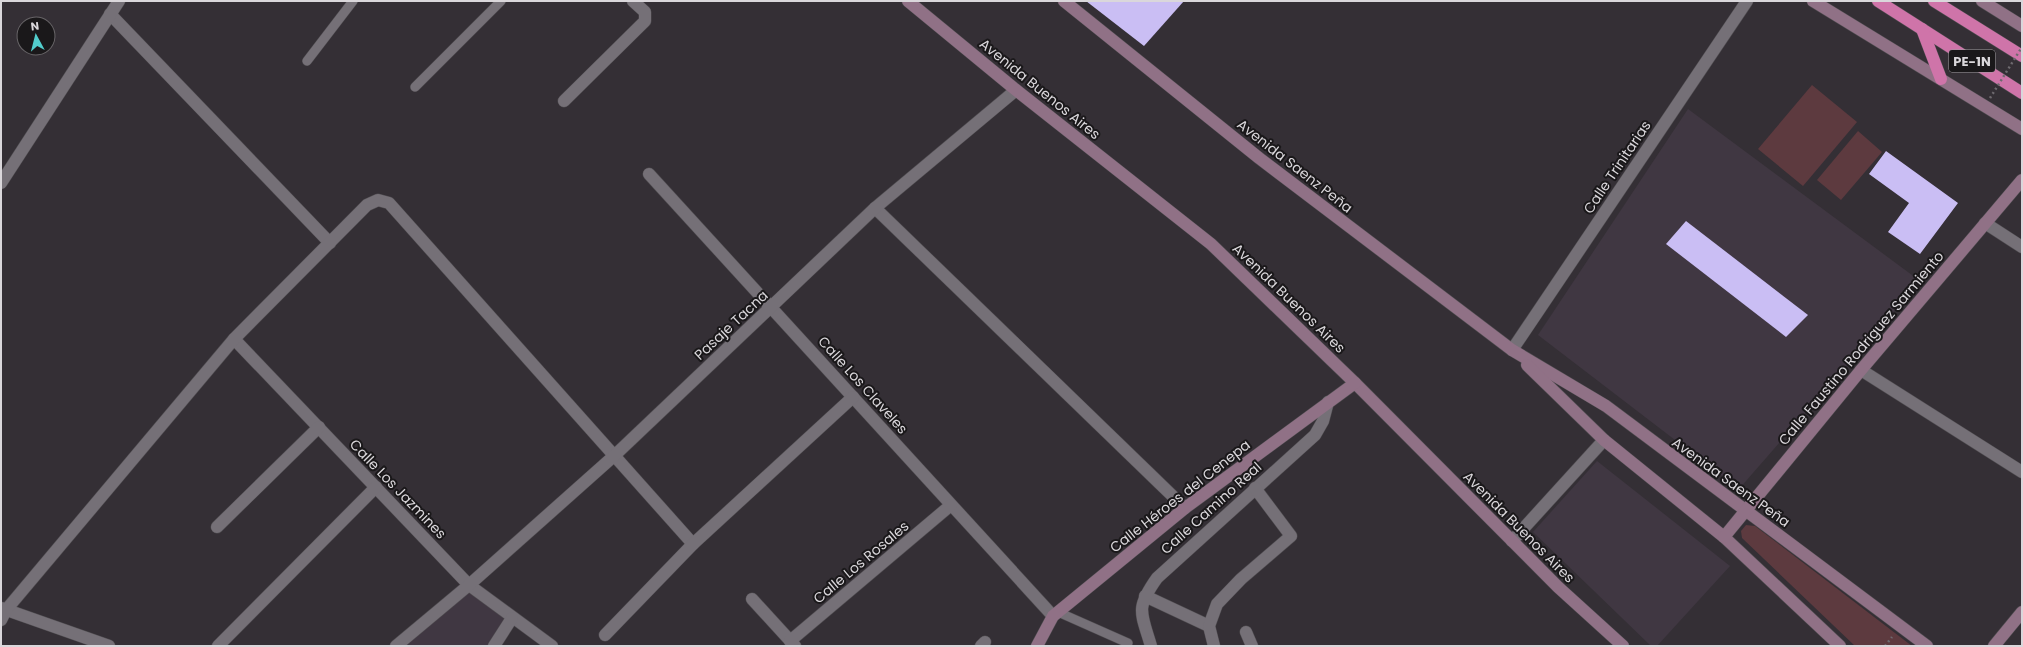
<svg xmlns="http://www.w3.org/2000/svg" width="2023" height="647" font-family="Poppins,sans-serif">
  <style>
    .built { fill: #403742 }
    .green { fill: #5d3a3f }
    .building { fill: #cabef4 }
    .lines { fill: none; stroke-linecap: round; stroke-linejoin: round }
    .lane-casing { stroke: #504d51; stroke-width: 10 }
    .street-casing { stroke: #504d51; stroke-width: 13 }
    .secondary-casing { stroke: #504d51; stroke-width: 13 }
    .highway-casing { stroke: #504d51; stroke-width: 13 }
    .path { stroke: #6e6a6f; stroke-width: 2.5; stroke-dasharray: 2 3; stroke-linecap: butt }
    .lane { stroke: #757077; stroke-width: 9 }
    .street { stroke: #757077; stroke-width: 12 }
    .secondary { stroke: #907186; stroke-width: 12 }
    .highway { stroke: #cf74a9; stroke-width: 12 }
    .path-bridge { stroke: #6e6a6f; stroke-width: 2.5; stroke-dasharray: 2 3; stroke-linecap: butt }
    .labels { text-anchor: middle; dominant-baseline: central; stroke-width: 4; stroke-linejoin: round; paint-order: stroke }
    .shield { fill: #1a181a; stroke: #a09ea1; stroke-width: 1 }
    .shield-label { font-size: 13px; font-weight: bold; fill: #dad7db }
    .street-label { font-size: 14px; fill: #dad7db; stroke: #1a181a }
  </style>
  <rect width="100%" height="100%" fill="#342f35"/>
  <g class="built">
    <polygon points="1688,109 1920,281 1739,489 1538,335"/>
    <polygon points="1597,461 1730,566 1657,646 1651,646 1533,532"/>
    <polygon points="469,585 512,618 494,646 398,646"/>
  </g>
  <g class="green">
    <polygon points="1812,85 1857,122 1803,186 1758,149"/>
    <polygon points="1858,131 1882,152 1841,200 1817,180"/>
    <polygon points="1746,525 1755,526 1912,646 1855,646 1742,538 1741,531"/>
  </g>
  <g class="building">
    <polygon points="1086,1 1184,1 1144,46"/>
    <polygon points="1886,151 1958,203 1920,254 1888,232 1909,203 1869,174"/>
    <polygon points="1686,221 1808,315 1786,337 1666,244"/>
  </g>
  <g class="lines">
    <g class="lane-casing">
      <g id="lane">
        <polyline points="307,61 353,1"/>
        <polyline points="415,87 501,1"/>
        <polyline points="1058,612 1128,643"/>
      </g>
    </g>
    <g class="street-casing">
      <g id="street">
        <polyline points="110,14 330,243"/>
        <polyline points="564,101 645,21 645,12 633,1"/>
        <polyline points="649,174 1053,616"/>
        <polyline points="1,183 119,1"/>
        <polyline points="875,208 1185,508"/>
        <polyline points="1985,223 2022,247"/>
        <polyline points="234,339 469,585 552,646"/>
        <polyline points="1512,350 1747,1"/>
        <polyline points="1861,370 2022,472"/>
        <polyline points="217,527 319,427"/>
        <polyline points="1512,541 1604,440"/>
        <polyline points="1145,596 1209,626"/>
        <polyline points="752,599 795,646"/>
        <polyline points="1,608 109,646"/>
        <polyline points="1,620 6,610 234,339 367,205 378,200 389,203 693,544"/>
        <polyline points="1246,632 1252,646"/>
        <polyline points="605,635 693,544 853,397"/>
        <polyline points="790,641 951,505"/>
        <polyline points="218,646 376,487"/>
        <polyline points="396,646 469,585 615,455 875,208 1016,90"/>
        <polyline points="494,646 512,618"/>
        <polyline points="981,646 985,642"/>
        <path d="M1151,646C1141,612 1135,609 1157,578L1315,435L1323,421L1328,402"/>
        <polyline points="1214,646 1209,626 1217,604 1241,579 1291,536 1255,488"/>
      </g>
    </g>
    <g class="secondary-casing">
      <g id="secondary">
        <polyline points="908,1 1016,90 1211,244 1355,383 1558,587 1623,646"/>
        <polyline points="1064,1 1259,158 1512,350 1606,406 1927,646"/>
        <polyline points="1813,1 2022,129"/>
        <polyline points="1982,1 2022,26"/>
        <polyline points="1527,365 1604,440 1724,537 1840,646"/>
        <polyline points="1724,537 1861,370 2022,180"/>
        <polyline points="1037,646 1053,616 1058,612 1185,508 1355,383"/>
        <polyline points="1994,646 2022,612"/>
      </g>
    </g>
    <g class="highway-casing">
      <g id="highway">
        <polyline points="1878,1 2022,93"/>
        <polyline points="1934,1 2022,56"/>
        <polyline points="1922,29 1941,79"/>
      </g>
    </g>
    <polyline class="path" points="1885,646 1892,637"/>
    <use href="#lane" class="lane"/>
    <use href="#street" class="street"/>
    <use href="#secondary" class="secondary"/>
    <use href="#highway" class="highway"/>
    <polyline class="path-bridge" points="1990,98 2022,47"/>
  </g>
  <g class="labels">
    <rect class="shield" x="1949" y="50" width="46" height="22" rx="3"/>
    <g class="shield-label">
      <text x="1972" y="61">PE-1N</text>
    </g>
    <g class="street-label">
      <text transform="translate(1040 89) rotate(39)">Avenida Buenos Aires</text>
      <text transform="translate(1295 166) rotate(38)">Avenida Saenz Peña</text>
      <text transform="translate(1617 167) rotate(-56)">Calle Trinitarias</text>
      <text transform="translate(1289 298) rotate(44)">Avenida Buenos Aires</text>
      <text transform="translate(731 325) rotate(-43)">Pasaje Tacna</text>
      <text transform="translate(1861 348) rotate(-50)">Calle Faustino Rodriguez Sarmiento</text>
      <text transform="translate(863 385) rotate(48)">Calle Los Claveles</text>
      <text transform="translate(1731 482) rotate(36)">Avenida Saenz Peña</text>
      <text transform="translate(398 489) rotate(46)">Calle Los Jazmines</text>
      <text transform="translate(1180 496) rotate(-38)">Calle Héroes del Cenepa</text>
      <text transform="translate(1211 508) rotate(-42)">Calle Camino Real</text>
      <text transform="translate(1519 527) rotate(45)">Avenida Buenos Aires</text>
      <text transform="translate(861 562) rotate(-40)">Calle Los Rosales</text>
    </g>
  </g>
  <rect width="2023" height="647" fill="none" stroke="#dad7db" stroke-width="4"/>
  <g transform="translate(36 36) rotate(353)"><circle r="19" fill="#1a181a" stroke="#676467"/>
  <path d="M0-3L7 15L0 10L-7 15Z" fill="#52cdcc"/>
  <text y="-6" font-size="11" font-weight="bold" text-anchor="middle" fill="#dad7db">N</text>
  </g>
</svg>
